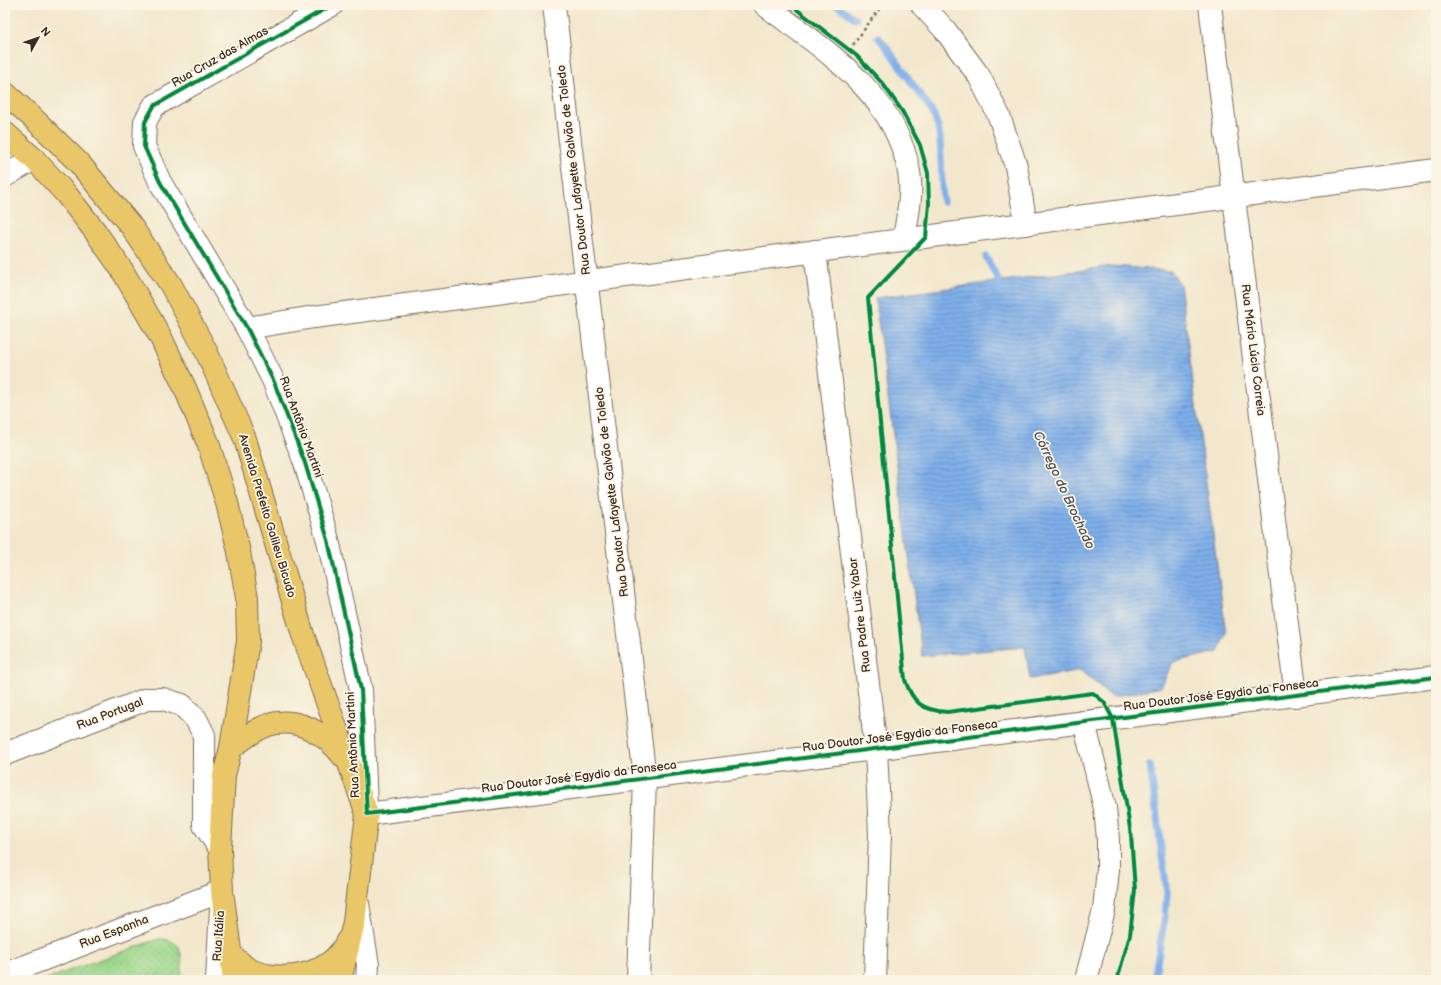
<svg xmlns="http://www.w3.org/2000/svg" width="1441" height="985" font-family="'Balsamiq Sans',sans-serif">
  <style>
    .park { fill: url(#park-dots); stroke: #6a8055 }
    .water { fill: url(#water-rules); stroke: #5d6c84 }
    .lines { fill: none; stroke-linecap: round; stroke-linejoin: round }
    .stream { stroke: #7fafea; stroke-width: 7 }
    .minor-casing { stroke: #7b6c5b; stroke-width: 24 }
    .tertiary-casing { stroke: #7b6c5b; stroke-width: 24 }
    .primary-casing { stroke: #7b6c5b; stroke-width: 24 }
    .path { stroke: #7b6c5b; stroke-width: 2.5; stroke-dasharray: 3 3; stroke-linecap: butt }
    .minor { stroke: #fff; stroke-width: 22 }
    .tertiary { stroke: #fff; stroke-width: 22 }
    .primary { stroke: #e9c769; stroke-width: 22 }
    .cycleway-casing { stroke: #fcf5e5; stroke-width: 6 }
    .cycleway { stroke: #00873e; stroke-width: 4 }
    .labels { text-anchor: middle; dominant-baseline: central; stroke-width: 3.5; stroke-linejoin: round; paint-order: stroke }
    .street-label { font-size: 12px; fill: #3b2a1e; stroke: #fcf5e5 }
    .water-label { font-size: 13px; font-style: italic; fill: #4f525b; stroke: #fcf5e5 }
  </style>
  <defs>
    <pattern id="park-dots" width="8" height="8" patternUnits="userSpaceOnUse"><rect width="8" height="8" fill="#9ad78c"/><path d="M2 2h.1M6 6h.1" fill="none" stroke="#86b978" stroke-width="1.8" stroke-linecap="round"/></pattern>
    <pattern id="water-rules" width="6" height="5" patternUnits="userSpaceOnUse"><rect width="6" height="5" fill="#7fafea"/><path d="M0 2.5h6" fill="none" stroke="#698fbd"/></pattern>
  </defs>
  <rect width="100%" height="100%" fill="#fcf5e5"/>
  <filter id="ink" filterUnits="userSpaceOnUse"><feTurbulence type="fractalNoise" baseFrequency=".025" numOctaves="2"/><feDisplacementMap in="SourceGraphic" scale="8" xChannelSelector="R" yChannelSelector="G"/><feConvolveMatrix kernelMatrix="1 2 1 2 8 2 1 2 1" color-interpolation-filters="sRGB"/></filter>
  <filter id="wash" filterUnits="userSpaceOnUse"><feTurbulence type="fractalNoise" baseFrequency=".012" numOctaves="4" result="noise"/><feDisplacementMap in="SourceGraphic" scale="16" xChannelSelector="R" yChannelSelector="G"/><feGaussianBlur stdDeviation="0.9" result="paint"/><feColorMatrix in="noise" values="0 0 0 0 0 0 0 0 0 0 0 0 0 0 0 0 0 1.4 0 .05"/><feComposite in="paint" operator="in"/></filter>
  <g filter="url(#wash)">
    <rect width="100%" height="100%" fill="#f2e7cc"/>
    <path class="park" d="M159,939C186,939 182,960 181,980H44L82,966Z"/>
    <polygon class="water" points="1113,266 1171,271 1180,284 1226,633 1218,652 1173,662 1161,687 1112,697 1081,670 1030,679 1025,647 922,656 875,298"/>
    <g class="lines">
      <g class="stream">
        <polyline points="836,5 856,19"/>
        <polyline points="878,37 888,49 933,113 938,126 940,138 943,202"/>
        <polyline points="986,257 999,281 1000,290"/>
        <polyline points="1150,765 1167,893 1165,916 1154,980"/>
      </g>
    </g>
  </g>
  <g filter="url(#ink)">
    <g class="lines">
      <g class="minor-casing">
        <g id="minor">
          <polyline points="332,5 154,106 145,122 144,146 160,182 247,328 274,382 305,463 328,540 361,690 366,806"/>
          <polyline points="554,5 645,779 638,980"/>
          <path d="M765,5C824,50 895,93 909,172C913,194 907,218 904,239"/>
          <polyline points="922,5 945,30 979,76 999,116 1016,166 1026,224"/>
          <polyline points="1210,5 1296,696"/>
          <polyline points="5,176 34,159"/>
          <polyline points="815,251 876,749 880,834 875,980"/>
          <polyline points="247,328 314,317 1436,170"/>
          <polyline points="1084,722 1105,808 1108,839 1108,869 1104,910 1086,980"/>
          <polyline points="5,754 147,699 163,699 182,705 196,719 204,735 204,825 220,849"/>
          <polyline points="358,904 368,965 367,980"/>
          <polyline points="5,974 222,891 217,980"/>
        </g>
      </g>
      <g class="tertiary-casing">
        <polyline id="tertiary" points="367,814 1436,677"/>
      </g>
      <g class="primary-casing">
        <g id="primary">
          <polyline points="5,93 32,117 79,163 131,226 171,285 207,353 245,439 303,635 367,814 354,922 340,980"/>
          <polyline points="5,133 34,159 66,194 95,231 122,270 160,336 185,388 208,443 227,503 239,552 247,598 248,641 231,748 224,775 220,849 222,891 234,980"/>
          <path d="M231,748C242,740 254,730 268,725C297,716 325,733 343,756"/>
          <path d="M231,955C237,959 242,965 248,969C281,985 331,976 347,941"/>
        </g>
      </g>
      <polyline class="path" points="853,45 882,5"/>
      <use href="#minor" class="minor"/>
      <use href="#tertiary" class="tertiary"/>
      <use href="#primary" class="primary"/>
      <g class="cycleway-casing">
        <g id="cycleway">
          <polyline points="332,5 154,106 145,122 144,146 160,182 247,328 274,382 305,463 328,540 361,690 367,814 1436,677"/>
          <path d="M791,5L857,56L883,84L902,111L920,145L928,173L929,204L926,237L868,298L905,680C913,703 922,710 947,712L1093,693L1104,702L1113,719L1131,835L1135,890L1130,935L1117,980"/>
        </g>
      </g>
      <use href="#cycleway" class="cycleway"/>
    </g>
  </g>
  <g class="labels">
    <g class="street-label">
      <text transform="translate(220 57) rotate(-30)">Rua Cruz das Almas</text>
      <text transform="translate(574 170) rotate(-97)">Rua Doutor Lafayette Galvão de Toledo</text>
      <text transform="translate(1253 350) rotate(83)">Rua Mário Lúcio Correia</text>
      <text transform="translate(301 427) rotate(70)">Rua Antônio Martini</text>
      <text transform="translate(612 492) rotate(-97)">Rua Doutor Lafayette Galvão de Toledo</text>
      <text transform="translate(267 516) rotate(73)">Avenida Prefeito Galileu Bicudo</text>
      <text transform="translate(860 615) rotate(-97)">Rua Padre Luiz Yabar</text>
      <text transform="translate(1221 695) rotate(-7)">Rua Doutor José Egydio da Fonseca</text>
      <text transform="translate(110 714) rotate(-21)">Rua Portugal</text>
      <text transform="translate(900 736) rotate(-7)">Rua Doutor José Egydio da Fonseca</text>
      <text transform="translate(353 745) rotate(-93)">Rua Antônio Martini</text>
      <text transform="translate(579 777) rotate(-7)">Rua Doutor José Egydio da Fonseca</text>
      <text transform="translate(114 932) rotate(-21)">Rua Espanha</text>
      <text transform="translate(219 936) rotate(-86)">Rua Itália</text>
    </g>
    <g class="water-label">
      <text transform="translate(1064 490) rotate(65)">Córrego do Brochado</text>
    </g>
  </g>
  <rect width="1441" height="985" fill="none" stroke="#fcf5e5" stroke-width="20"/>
  <g transform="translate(38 38) rotate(50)" stroke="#fcf5e5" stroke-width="3" paint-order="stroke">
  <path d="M0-3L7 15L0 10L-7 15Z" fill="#3b2a1e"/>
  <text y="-6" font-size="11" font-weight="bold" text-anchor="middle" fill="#3b2a1e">N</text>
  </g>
</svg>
